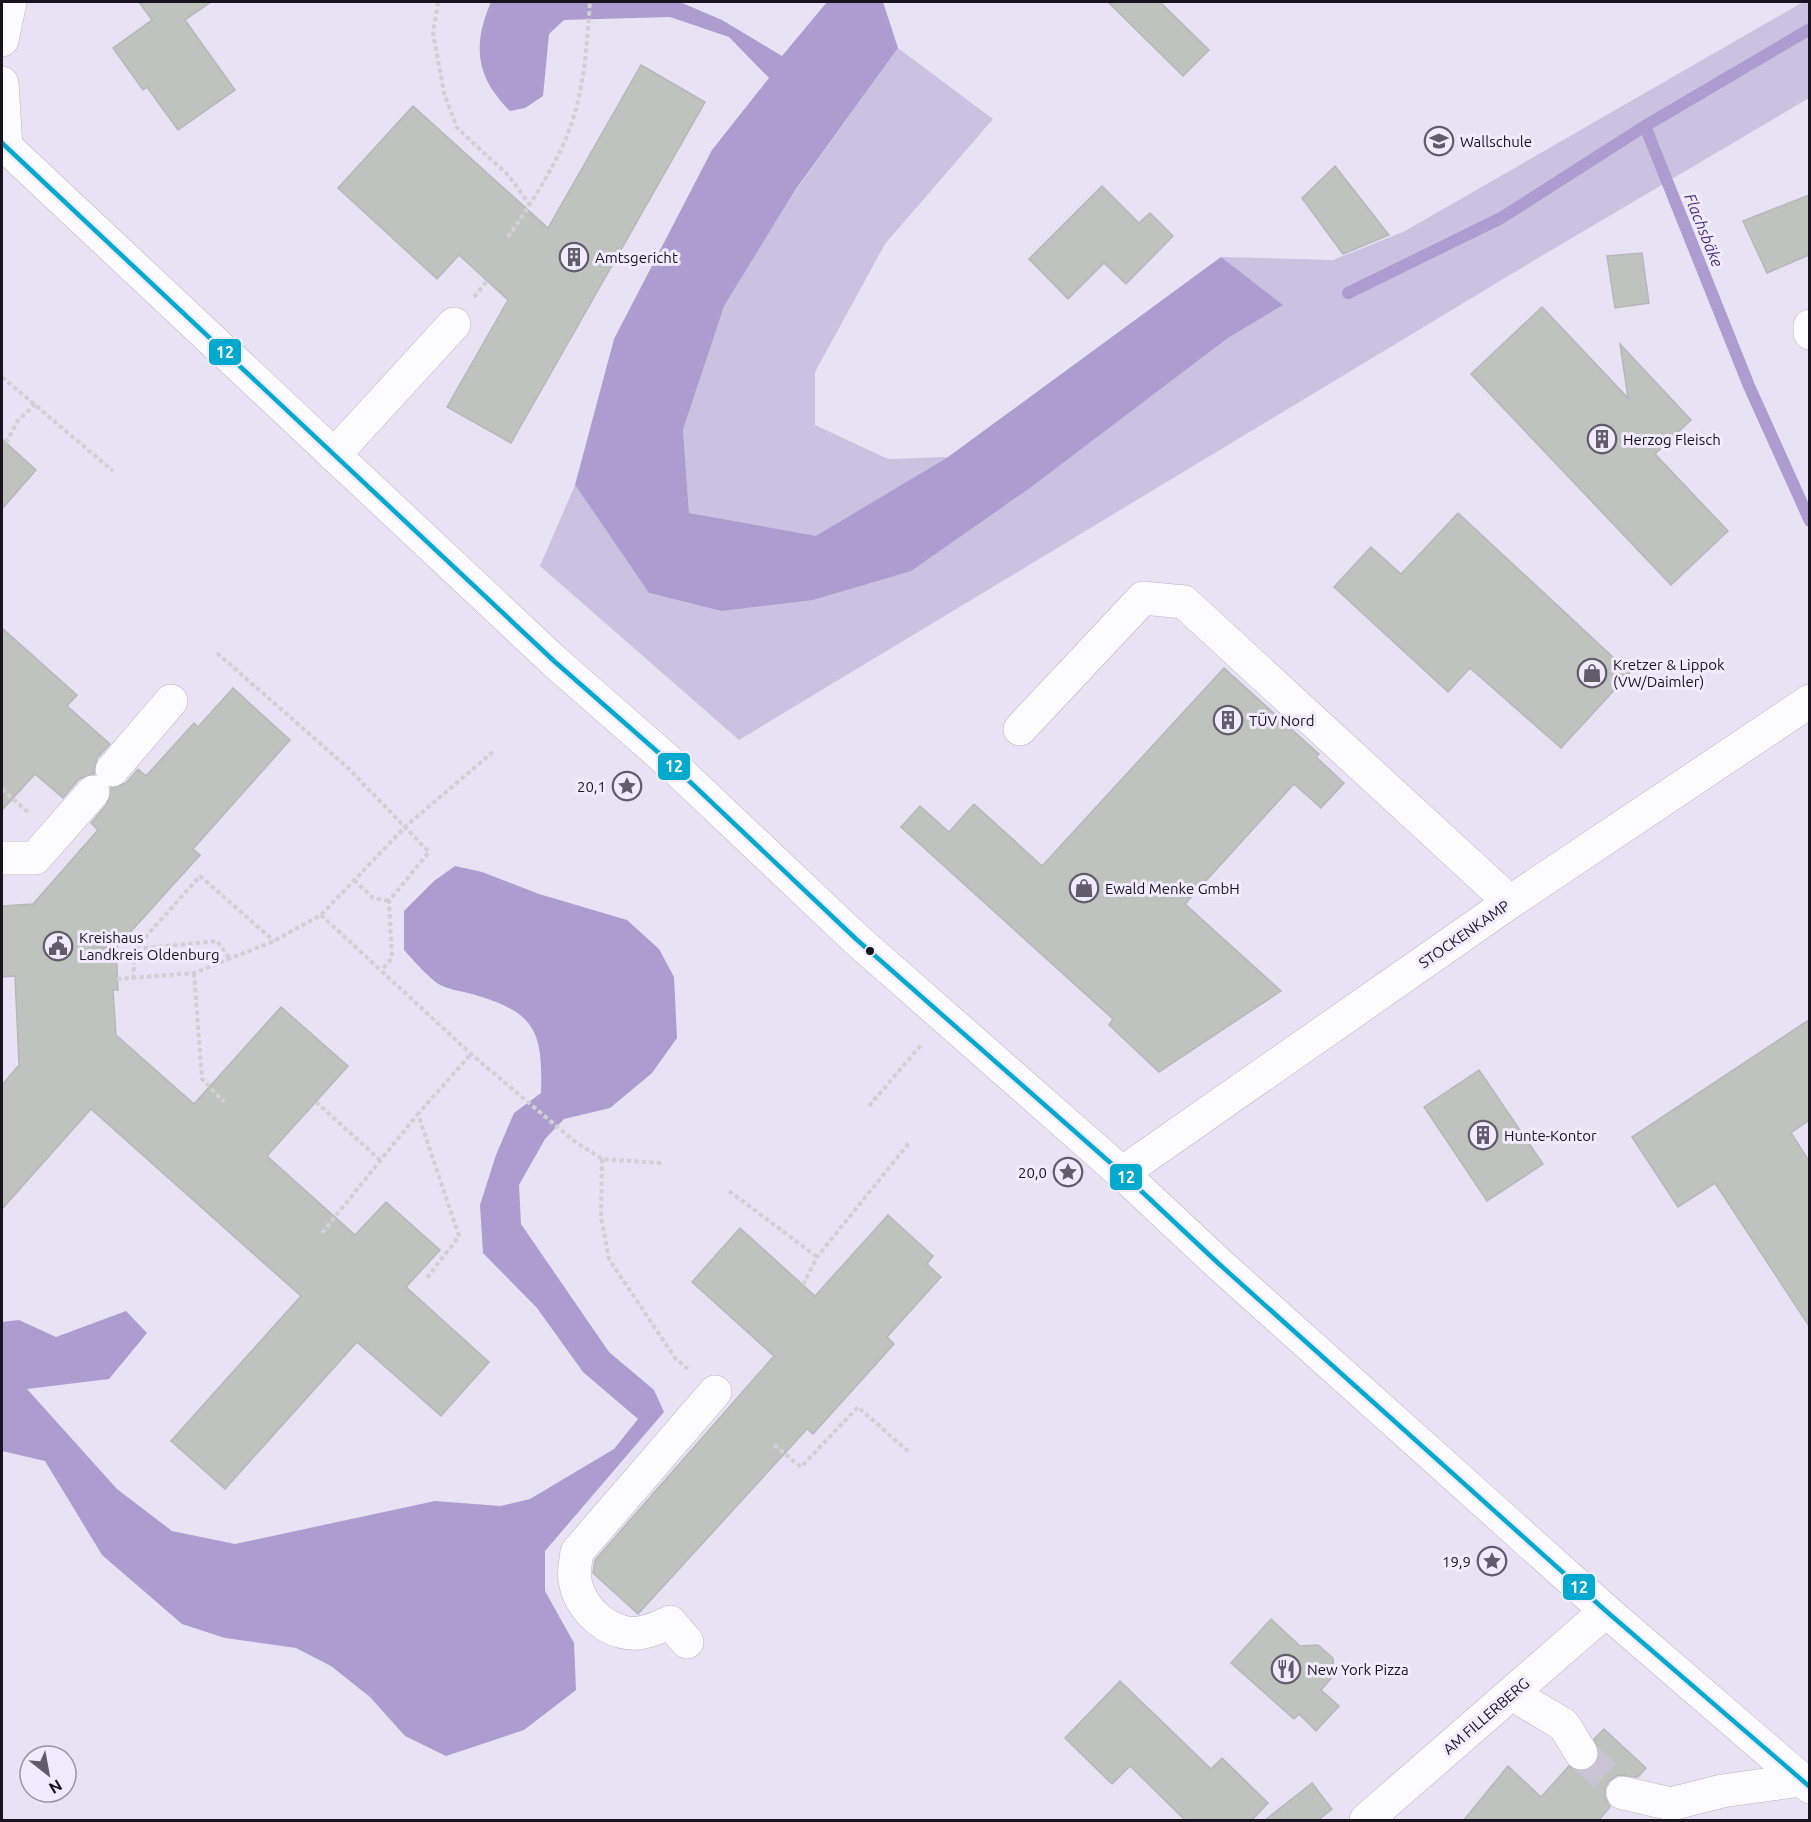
<svg xmlns="http://www.w3.org/2000/svg" width="1811" height="1822" font-family="Ubuntu,sans-serif">
  <style>
    .green { fill: #cac2e0 }
    .water { fill: #ac9ccf }
    .lines { fill: none; stroke-linecap: round; stroke-linejoin: round }
    .stream { stroke: #ac9ccf; stroke-width: 12 }
    .building { fill: #bec3be; stroke: #b6b7ba; stroke-width: 1.5 }
    .minor-tunnel { stroke: #c9c4d4; stroke-width: 33; stroke-dasharray: 33 16; stroke-linecap: butt }
    .minor-casing { stroke: #b8b4c1; stroke-width: 34 }
    .major-casing { stroke: #b8b4c1; stroke-width: 34 }
    .path { stroke: #d2d0d5; stroke-width: 4; stroke-dasharray: 4.5 3; stroke-linecap: butt }
    .minor { stroke: #fcfbfd; stroke-width: 33 }
    .major { stroke: #fcfbfd; stroke-width: 33 }
    .bus-1-casing { stroke: #f0ebfe; stroke-width: 9 }
    .bus-1 { stroke: #00a9ce; stroke-width: 4.5 }
    .bus-dot { fill: #17141f; stroke: #f0ebfe; stroke-width: 2 }
    .labels { text-anchor: middle; dominant-baseline: central; stroke-width: 6; stroke-linejoin: round; paint-order: stroke }
    .poi-label { font-size: 15px; fill: #17141f; stroke: #f0ebfe; text-anchor: start }
    .street-label { font-size: 15px; fill: #17141f; stroke: #f0ebfe }
    .water-label { font-size: 16px; font-style: italic; fill: #4c2e7c; stroke: #f0ebfe }
    .line-badge { stroke: #f0ebfe; stroke-width: 2 }
    .badge-label { font-size: 16px; text-anchor: middle; font-weight: bold; fill: #fff }
  </style>
  <rect width="100%" height="100%" fill="#e8e3f4"/>
  <g class="green">
    <polygon points="1803,2 1809,2 1809,98 1533,261 739,740 540,566 575,485 649,593 721,611 910,571 1030,488 1228,338 1282,305 1221,257 1333,260 1405,231"/>
    <polygon points="898,48 993,119 885,244 815,372 815,425 888,459 948,457 816,537 689,513 683,430 724,305 796,190"/>
  </g>
  <g class="water">
    <path d="M491,2H680L722,20L782,56L827,2H883L898,48L796,189L724,306L683,430L689,513L816,536L948,457L1221,257L1283,305L1228,338L1030,488L911,571L813,600L721,611L649,593L575,485L614,339L712,150L769,78L729,37L670,17L564,20L549,34L543,96L525,108L510,111C476,77 472,46 491,2Z"/>
    <path d="M455,866L482,872L539,894L627,920L659,949L674,977L677,1038L652,1073L610,1108L564,1119L545,1139L519,1185L521,1224L609,1352L654,1390L664,1412L545,1551V1591L574,1643L576,1690L524,1730L446,1756L405,1736L370,1697L331,1666L296,1648L225,1638L182,1624L102,1555L45,1461L2,1451V1322L19,1320L56,1337L126,1311L147,1333L109,1379L27,1389L117,1489L172,1531L235,1544L435,1501L500,1506L530,1499L614,1449L638,1419L583,1372L537,1308L483,1253L480,1205L496,1155L514,1113L541,1093C543,1030 535,1012 472,994C461,991 445,989 437,983C425,974 414,961 404,950V911L434,881Z"/>
  </g>
  <g class="lines">
    <g class="stream">
      <polyline points="1810,29 1645,126 1749,386 1810,521"/>
      <polyline points="1348,293 1501,218 1645,126"/>
    </g>
  </g>
  <g class="building">
    <polygon points="139,2 211,2 185,20 235,90 178,130 147,87 143,90 113,48 152,20"/>
    <polygon points="1108,2 1160,2 1209,50 1183,76"/>
    <polygon points="641,65 705,102 511,443 447,407 508,300 459,255 437,279 338,188 413,106 548,228"/>
    <polygon points="1335,166 1389,235 1343,254 1302,198"/>
    <polygon points="1102,186 1139,223 1150,213 1173,236 1126,284 1104,263 1068,299 1029,259"/>
    <polygon points="1809,195 1809,255 1767,273 1743,221"/>
    <polygon points="1642,253 1649,303 1615,308 1607,256"/>
    <polygon points="1542,307 1628,398 1620,344 1691,420 1655,454 1728,531 1671,585 1471,374"/>
    <polygon points="2,439 36,470 2,509"/>
    <polygon points="1458,513 1630,673 1561,748 1470,668 1448,692 1334,587 1371,547 1401,574"/>
    <polygon points="2,628 77,695 67,706 110,744 97,758 94,774 79,779 63,798 35,774 2,810"/>
    <polygon points="1224,668 1319,754 1316,757 1344,783 1321,808 1294,784 1185,904 1281,991 1159,1072 1109,1025 1113,1019 901,827 920,806 949,832 974,804 1042,866"/>
    <polygon points="233,688 290,740 193,849 200,855 116,948 118,990 113,990 116,1035 194,1104 281,1007 348,1066 267,1156 355,1235 386,1202 440,1250 406,1287 489,1362 441,1416 357,1342 225,1489 171,1441 301,1296 91,1109 2,1209 2,1085 19,1065 15,976 2,977 2,906 33,904 98,830 91,823 107,804 111,788 126,783 138,769 146,776 194,723 198,727"/>
    <polygon points="1809,1020 1809,1120 1791,1133 1809,1161 1809,1326 1715,1183 1678,1207 1632,1137"/>
    <polygon points="1479,1070 1543,1164 1487,1201 1424,1107"/>
    <polygon points="888,1215 933,1256 927,1264 941,1277 887,1337 894,1344 813,1434 807,1429 638,1614 593,1573 595,1560 774,1356 692,1282 740,1228 815,1296"/>
    <polygon points="1271,1619 1300,1646 1318,1645 1333,1658 1334,1675 1321,1690 1339,1706 1316,1731 1299,1714 1294,1719 1231,1663"/>
    <polygon points="1120,1681 1211,1769 1222,1758 1268,1803 1251,1821 1186,1821 1130,1766 1112,1784 1065,1738"/>
    <polygon points="1604,1729 1646,1768 1638,1777 1618,1775 1609,1781 1605,1788 1605,1798 1610,1807 1598,1821 1463,1821 1508,1766 1541,1797 1569,1766 1581,1772 1591,1769 1597,1762 1600,1753 1594,1739"/>
    <polygon points="1312,1783 1332,1809 1317,1821 1264,1821"/>
  </g>
  <g class="lines">
    <polyline class="minor-tunnel" points="1581,1753 1623,1793"/>
    <g class="minor-casing">
      <g id="minor">
        <polyline points="2,40 10,2"/>
        <polyline points="2,83 6,147"/>
        <polyline points="1810,326 1810,333"/>
        <polyline points="334,455 454,324"/>
        <polyline points="1020,729 1143,598 1184,602 1510,902"/>
        <polyline points="112,770 171,701"/>
        <polyline points="2,858 35,858 93,792"/>
        <polyline points="1122,1173 1510,902 1810,701"/>
        <path d="M687,1642L670,1622C662,1626 653,1630 644,1632C613,1640 579,1610 575,1580C573,1572 576,1561 577,1552L715,1392"/>
        <polyline points="1512,1694 1564,1725 1581,1753"/>
        <polyline points="1623,1793 1671,1804 1722,1791 1801,1780"/>
        <polyline points="1366,1820 1606,1611"/>
      </g>
    </g>
    <g class="major-casing">
      <polyline id="major" points="2,143 554,661 668,761 856,939 1122,1173 1218,1263 1606,1611 1810,1787"/>
    </g>
    <g class="path">
      <polyline points="438,2 433,33 444,93 457,128 509,176 530,205"/>
      <path d="M508,237C529,207 560,159 571,125C585,85 587,43 590,2"/>
      <polyline points="474,297 487,281"/>
      <polyline points="2,377 113,471"/>
      <polyline points="6,443 17,422 35,404"/>
      <polyline points="217,653 347,767 429,852 389,901 392,958 382,970"/>
      <polyline points="2,789 29,813"/>
      <polyline points="354,880 373,898 389,901"/>
      <polyline points="321,915 471,1054 574,1141 602,1159 662,1163"/>
      <polyline points="136,949 217,941 230,959"/>
      <polyline points="194,973 202,1079 224,1102"/>
      <polyline points="117,979 194,973 274,941 321,915 406,826 494,751"/>
      <polyline points="133,979 135,949 200,876 274,941"/>
      <polyline points="316,1102 380,1160"/>
      <polyline points="869,1106 921,1045"/>
      <polyline points="602,1159 601,1217 609,1259 675,1358 688,1369"/>
      <polyline points="729,1191 817,1257"/>
      <polyline points="322,1233 417,1115"/>
      <polyline points="427,1278 459,1236 418,1114 471,1054"/>
      <polyline points="803,1285 817,1257 909,1143"/>
      <polyline points="774,1445 801,1467 858,1407 910,1453"/>
    </g>
    <use href="#minor" class="minor"/>
    <use href="#major" class="major"/>
    <g class="bus-1-casing">
      <polyline id="bus-1" points="2,143 554,661 668,761 856,939 1122,1173 1218,1263 1606,1611 1810,1787"/>
    </g>
    <use href="#bus-1" class="bus-1"/>
  </g>
  <defs>
    <g id="school-ring" transform="scale(1.5)"><circle r="9.5" fill="#f0ebfe" stroke="#605c6a" stroke-width="1.5"/><path d="M0-5L7-2L0 1L-7-2ZM-4 1L0 2.5L4 1V4Q0 6-4 4Z" fill="#605c6a"/></g>
    <g id="building-ring" transform="scale(1.5)"><circle r="9.5" fill="#f0ebfe" stroke="#605c6a" stroke-width="1.5"/><path d="M-4-6H4V6H1V3H-1V6H-4ZM-2.5-4.3h1.7v1.8h-1.7ZM.8-4.3h1.7v1.8H.8ZM-2.5-1h1.7V.8h-1.7ZM.8-1h1.7V.8H.8Z" fill="#605c6a"/></g>
    <g id="shop-ring" transform="scale(1.5)"><circle r="9.5" fill="#f0ebfe" stroke="#605c6a" stroke-width="1.5"/><path d="M-5-2.5h2.3a2.7 3.5 0 0 1 5.4 0H5L5.5 6h-11ZM-1.5-2.5h3a1.5 2.3 0 0 0-3 0Z" fill="#605c6a"/></g>
    <g id="sight-ring" transform="scale(1.5)"><circle r="9.5" fill="#f0ebfe" stroke="#605c6a" stroke-width="1.5"/><path d="M0-6L1.8-2.2L6-1.7L2.9 1.2L3.7 5.4L0 3.3L-3.7 5.4L-2.9 1.2L-6-1.7L-1.8-2.2Z" fill="#605c6a"/></g>
    <g id="civic-ring" transform="scale(1.5)"><circle r="9.5" fill="#f0ebfe" stroke="#605c6a" stroke-width="1.5"/><path d="M-.6-6.5H3V-4.5H.6V-3L4-1V1h2V6H-6V1h2V-1L-.6-3ZM-1.2 2.5V6h2.4V2.5Z" fill="#605c6a"/></g>
    <g id="restaurant-ring" transform="scale(1.5)"><circle r="9.5" fill="#f0ebfe" stroke="#605c6a" stroke-width="1.5"/><path d="M-5-6h1v4h1v-4h1v4h1v-4h1v5L-1.5 .5V6h-2V.5L-5-1ZM5-6V6H3V1.5H1.5Q1.5-4 5-6Z" fill="#605c6a"/></g>
  </defs>
  <g fill-rule="evenodd">
    <use href="#school-ring" x="1439" y="141"/>
    <use href="#building-ring" x="574" y="257"/>
    <use href="#building-ring" x="1602" y="439"/>
    <use href="#shop-ring" x="1592" y="673"/>
    <use href="#building-ring" x="1228" y="720"/>
    <use href="#sight-ring" x="627" y="786"/>
    <use href="#shop-ring" x="1084" y="888"/>
    <use href="#civic-ring" x="58" y="946"/>
    <use href="#building-ring" x="1483" y="1135"/>
    <use href="#sight-ring" x="1068" y="1172"/>
    <use href="#sight-ring" x="1492" y="1561"/>
    <use href="#restaurant-ring" x="1286" y="1669"/>
  </g>
  <circle class="bus-dot" cx="870" cy="951" r="5"/>
  <g class="labels">
    <g class="poi-label">
      <text x="1460" y="141">Wallschule</text>
      <text x="595" y="257">Amtsgericht</text>
      <text x="1623" y="439">Herzog Fleisch</text>
      <text x="1613" y="664">Kretzer &amp; Lippok<tspan x="1613" dy="17">(VW/Daimler)</tspan></text>
      <text x="1249" y="720">TÜV Nord</text>
      <text x="606" y="786" text-anchor="end">20,1</text>
      <text x="1105" y="888">Ewald Menke GmbH</text>
      <text x="79" y="937">Kreishaus<tspan x="79" dy="17">Landkreis Oldenburg</tspan></text>
      <text x="1504" y="1135">Hunte-Kontor</text>
      <text x="1047" y="1172" text-anchor="end">20,0</text>
      <text x="1471" y="1561" text-anchor="end">19,9</text>
      <text x="1307" y="1669">New York Pizza</text>
    </g>
    <g class="street-label">
      <text transform="translate(1464 934) rotate(-35)">STOCKENKAMP</text>
      <text transform="translate(1486 1716) rotate(-41)">AM FILLERBERG</text>
    </g>
    <g class="water-label">
      <text transform="translate(1704 230) rotate(68)">Flachsbäke</text>
    </g>
  </g>
  <g class="line-badge">
    <rect x="208" y="338" width="34" height="28" rx="6" fill="#00a9ce"/>
    <rect x="657" y="752" width="34" height="29" rx="6" fill="#00a9ce"/>
    <rect x="1109" y="1163" width="34" height="28" rx="6" fill="#00a9ce"/>
    <rect x="1562" y="1573" width="34" height="28" rx="6" fill="#00a9ce"/>
  </g>
  <g class="badge-label">
    <text x="225" y="358">12</text>
    <text x="674" y="772">12</text>
    <text x="1126" y="1183">12</text>
    <text x="1579" y="1593">12</text>
  </g>
  <rect width="1811" height="1822" fill="none" stroke="#17141f" stroke-width="6"/>
  <g transform="translate(48 1774) rotate(149)"><circle r="28" fill="#f0ebfe" stroke="#9995a5" stroke-width="1.5"/>
  <path d="M0-4.5L10 22L0 15L-10 22Z" fill="#605c6a"/>
  <text y="-9" font-size="16" font-weight="bold" text-anchor="middle" fill="#17141f">N</text>
  </g>
</svg>
